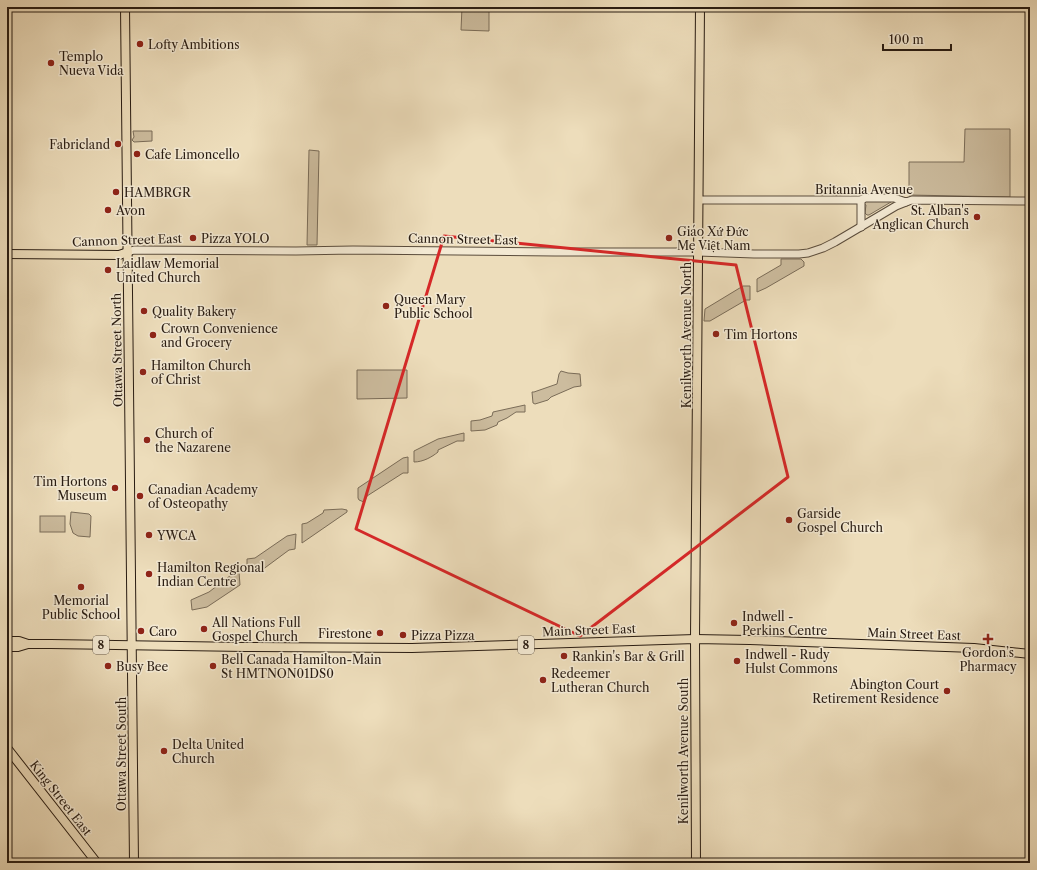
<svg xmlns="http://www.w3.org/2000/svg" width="1037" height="870" font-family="'Libre Caslon Text',serif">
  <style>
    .green { fill: #ccbc9e; stroke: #7a6c58 }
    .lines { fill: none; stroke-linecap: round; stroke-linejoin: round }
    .minor-casing { stroke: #5a4c3c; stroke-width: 9 }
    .major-casing { stroke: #291c12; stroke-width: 10 }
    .minor { stroke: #f3e9d3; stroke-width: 7 }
    .major { stroke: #edddbb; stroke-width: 8 }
    .marked { fill: none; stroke: #d62828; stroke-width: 3; stroke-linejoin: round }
    .poi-dot { fill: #8f2418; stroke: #f3e9d3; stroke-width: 1.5 }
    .labels { text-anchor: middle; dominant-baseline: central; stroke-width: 3; stroke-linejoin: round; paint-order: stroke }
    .shield { fill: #f3e9d3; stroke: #665a4c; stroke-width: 1 }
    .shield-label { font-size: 11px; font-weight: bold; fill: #291c12 }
    .poi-label { font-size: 12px; fill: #291c12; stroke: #f3e9d3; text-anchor: start }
    .street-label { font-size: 12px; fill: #291c12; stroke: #f3e9d3 }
  </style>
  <rect width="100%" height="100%" fill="#edddbb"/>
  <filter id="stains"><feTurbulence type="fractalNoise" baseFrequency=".005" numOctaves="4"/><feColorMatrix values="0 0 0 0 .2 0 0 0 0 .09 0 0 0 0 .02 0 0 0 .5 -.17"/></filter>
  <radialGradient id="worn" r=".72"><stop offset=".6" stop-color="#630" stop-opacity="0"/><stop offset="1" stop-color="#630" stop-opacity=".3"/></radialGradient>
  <g class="green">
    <polygon points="462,7 489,7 489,31 461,30"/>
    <polygon points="965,129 1010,129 1010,197 909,195 909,162 964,162"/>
    <polygon points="133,131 152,131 152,141 134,142 132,140 134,137"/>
    <polygon points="309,150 319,151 317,245 307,245"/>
    <polygon points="866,201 890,201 891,202 869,215 867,215 865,213 866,205 864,204 865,203"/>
    <polygon points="781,259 801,259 804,262 804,266 766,288 757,292 757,279 781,265"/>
    <polygon points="743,286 750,286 750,300 746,300 710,321 704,321 705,309"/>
    <polygon points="357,370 407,370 407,398 357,399"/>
    <polygon points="561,371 568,373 580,374 581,386 574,387 551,397 548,400 535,404 533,403 532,392 534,392 557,384 559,374"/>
    <polygon points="525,405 525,412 516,412 507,418 498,422 497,425 485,430 471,431 471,421 480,420 492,416 493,412"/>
    <path d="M464,433V441H457L438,450V452C432,457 423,462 414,462V451L438,439Z"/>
    <polygon points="408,457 408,473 403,473 367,496 364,502 359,500 358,498 358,488 403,458"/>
    <polygon points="342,509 347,510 347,512 302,543 302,524 307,523 323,513 324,510"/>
    <polygon points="71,512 89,514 91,516 90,537 78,536 73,533 70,524"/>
    <rect x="40" y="516" width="25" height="16"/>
    <polygon points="296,534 295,549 289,550 262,570 247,572 247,559 255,558 287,536"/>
    <polygon points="235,572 239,572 240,585 207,607 192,610 191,600 209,592"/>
  </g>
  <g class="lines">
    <g class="minor-casing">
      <g id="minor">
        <polyline points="699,200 861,200 865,198 894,198 906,202 912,200 1030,201"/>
        <polyline points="861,227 861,200"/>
        <polyline points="128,252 134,250 296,251 353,250 555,252 698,252 754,254 799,254 808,253 823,248 835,242 896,206 906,202"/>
      </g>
    </g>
    <g class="major-casing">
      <g id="major">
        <polyline points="125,7 134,863"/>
        <polyline points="7,254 119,255 128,252"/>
        <polyline points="7,641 19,641 28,644 51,644 245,647 412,648 695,639 750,640 974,648 1030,654"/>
        <polyline points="7,647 18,647 28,644"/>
        <polyline points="7,748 97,863"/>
        <polyline points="696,863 695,639 700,7"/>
      </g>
    </g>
    <use href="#minor" class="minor"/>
    <use href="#major" class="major"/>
  </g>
  <path class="marked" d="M444,236L736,265L788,477L580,636L356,529Z"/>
  <g class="poi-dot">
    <circle cx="140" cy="44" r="4"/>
    <circle cx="51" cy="63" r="4"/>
    <circle cx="118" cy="144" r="4"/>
    <circle cx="137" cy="154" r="4"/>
    <circle cx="116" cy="192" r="4"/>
    <circle cx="108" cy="210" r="4"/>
    <circle cx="977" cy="217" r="4"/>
    <circle cx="193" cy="238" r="4"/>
    <circle cx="669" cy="238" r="4"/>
    <circle cx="108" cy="270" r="4"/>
    <circle cx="386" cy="306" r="4"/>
    <circle cx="144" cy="311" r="4"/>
    <circle cx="716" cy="334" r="4"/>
    <circle cx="153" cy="335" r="4"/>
    <circle cx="143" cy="372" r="4"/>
    <circle cx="147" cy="440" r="4"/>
    <circle cx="115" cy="488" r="4"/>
    <circle cx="140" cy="496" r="4"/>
    <circle cx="789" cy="520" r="4"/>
    <circle cx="149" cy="535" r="4"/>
    <circle cx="149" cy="574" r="4"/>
    <circle cx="81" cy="587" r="4"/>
    <circle cx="734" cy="623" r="4"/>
    <circle cx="204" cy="629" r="4"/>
    <circle cx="141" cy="631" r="4"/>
    <circle cx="380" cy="633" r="4"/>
    <circle cx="403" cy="635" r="4"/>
    <path d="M986 633h4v4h4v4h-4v4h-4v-4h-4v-4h4z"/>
    <circle cx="564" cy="656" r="4"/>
    <circle cx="737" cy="661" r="4"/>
    <circle cx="108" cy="666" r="4"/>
    <circle cx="213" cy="666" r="4"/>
    <circle cx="543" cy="680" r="4"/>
    <circle cx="947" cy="691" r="4"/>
    <circle cx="164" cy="751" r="4"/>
  </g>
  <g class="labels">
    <g class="shield">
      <rect x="93" y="636" width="16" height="18" rx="3"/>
      <rect x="518" y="636" width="16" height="18" rx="3"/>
    </g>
    <g class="shield-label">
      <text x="101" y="645">8</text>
      <text x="526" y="645">8</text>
    </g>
    <g class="poi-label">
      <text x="148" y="44">Lofty Ambitions</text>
      <text x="59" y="56">Templo<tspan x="59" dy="14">Nueva Vida</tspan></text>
      <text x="110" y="144" text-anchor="end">Fabricland</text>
      <text x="145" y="154">Cafe Limoncello</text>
      <text x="124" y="192">HAMBRGR</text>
      <text x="116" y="210">Avon</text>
      <text x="969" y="210" text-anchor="end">St. Alban's<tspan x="969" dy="14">Anglican Church</tspan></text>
      <text x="677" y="231">Giáo Xứ Đức<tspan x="677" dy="14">Mẹ Việt Nam</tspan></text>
      <text x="201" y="238">Pizza YOLO</text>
      <text x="116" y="263">Laidlaw Memorial<tspan x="116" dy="14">United Church</tspan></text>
      <text x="394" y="299">Queen Mary<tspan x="394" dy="14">Public School</tspan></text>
      <text x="152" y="311">Quality Bakery</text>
      <text x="161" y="328">Crown Convenience<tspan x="161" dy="14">and Grocery</tspan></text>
      <text x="724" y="334">Tim Hortons</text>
      <text x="151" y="365">Hamilton Church<tspan x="151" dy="14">of Christ</tspan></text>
      <text x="155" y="433">Church of<tspan x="155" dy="14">the Nazarene</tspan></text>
      <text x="107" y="481" text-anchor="end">Tim Hortons<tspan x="107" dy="14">Museum</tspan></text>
      <text x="148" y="489">Canadian Academy<tspan x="148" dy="14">of Osteopathy</tspan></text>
      <text x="797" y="513">Garside<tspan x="797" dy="14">Gospel Church</tspan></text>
      <text x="157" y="535">YWCA</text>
      <text x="157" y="567">Hamilton Regional<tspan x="157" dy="14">Indian Centre</tspan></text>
      <text x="81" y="600" text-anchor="middle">Memorial<tspan x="81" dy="14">Public School</tspan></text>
      <text x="742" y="616">Indwell -<tspan x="742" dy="14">Perkins Centre</tspan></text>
      <text x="212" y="622">All Nations Full<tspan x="212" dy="14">Gospel Church</tspan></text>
      <text x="149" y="631">Caro</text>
      <text x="372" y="633" text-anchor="end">Firestone</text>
      <text x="411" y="635">Pizza Pizza</text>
      <text x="988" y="652" text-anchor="middle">Gordon’s<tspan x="988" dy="14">Pharmacy</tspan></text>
      <text x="745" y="654">Indwell - Rudy<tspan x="745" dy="14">Hulst Commons</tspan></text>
      <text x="572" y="656">Rankin's Bar &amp; Grill</text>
      <text x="221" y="659">Bell Canada Hamilton-Main<tspan x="221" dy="14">St HMTNON01DS0</tspan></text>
      <text x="116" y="666">Busy Bee</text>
      <text x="551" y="673">Redeemer<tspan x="551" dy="14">Lutheran Church</tspan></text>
      <text x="939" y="684" text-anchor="end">Abington Court<tspan x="939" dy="14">Retirement Residence</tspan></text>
      <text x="172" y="744">Delta United<tspan x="172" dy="14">Church</tspan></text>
    </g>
    <g class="street-label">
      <text x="864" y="189">Britannia Avenue</text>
      <text transform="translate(463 239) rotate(1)">Cannon Street East</text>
      <text transform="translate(127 240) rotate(-2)">Cannon Street East</text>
      <text transform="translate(686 335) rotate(-90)">Kenilworth Avenue North</text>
      <text transform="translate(117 350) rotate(-91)">Ottawa Street North</text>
      <text transform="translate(589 630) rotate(-2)">Main Street East</text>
      <text transform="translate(914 634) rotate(2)">Main Street East</text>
      <text transform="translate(683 751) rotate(-90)">Kenilworth Avenue South</text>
      <text transform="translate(121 754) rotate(-90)">Ottawa Street South</text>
      <text transform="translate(61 798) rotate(52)">King Street East</text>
    </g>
  </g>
  <rect width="1037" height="870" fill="none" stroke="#edddbb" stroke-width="24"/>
  <rect x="8" y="8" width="1021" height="854" fill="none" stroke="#291c12" stroke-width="2"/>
  <rect x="12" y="12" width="1013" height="846" fill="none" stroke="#291c12"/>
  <path d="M883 44v6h68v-6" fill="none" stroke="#291c12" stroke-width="2"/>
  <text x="889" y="44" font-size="12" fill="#291c12" stroke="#f3e9d3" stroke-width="3" paint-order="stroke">100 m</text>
  <rect width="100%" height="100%" filter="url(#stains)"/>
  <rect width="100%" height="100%" fill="url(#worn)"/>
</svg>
